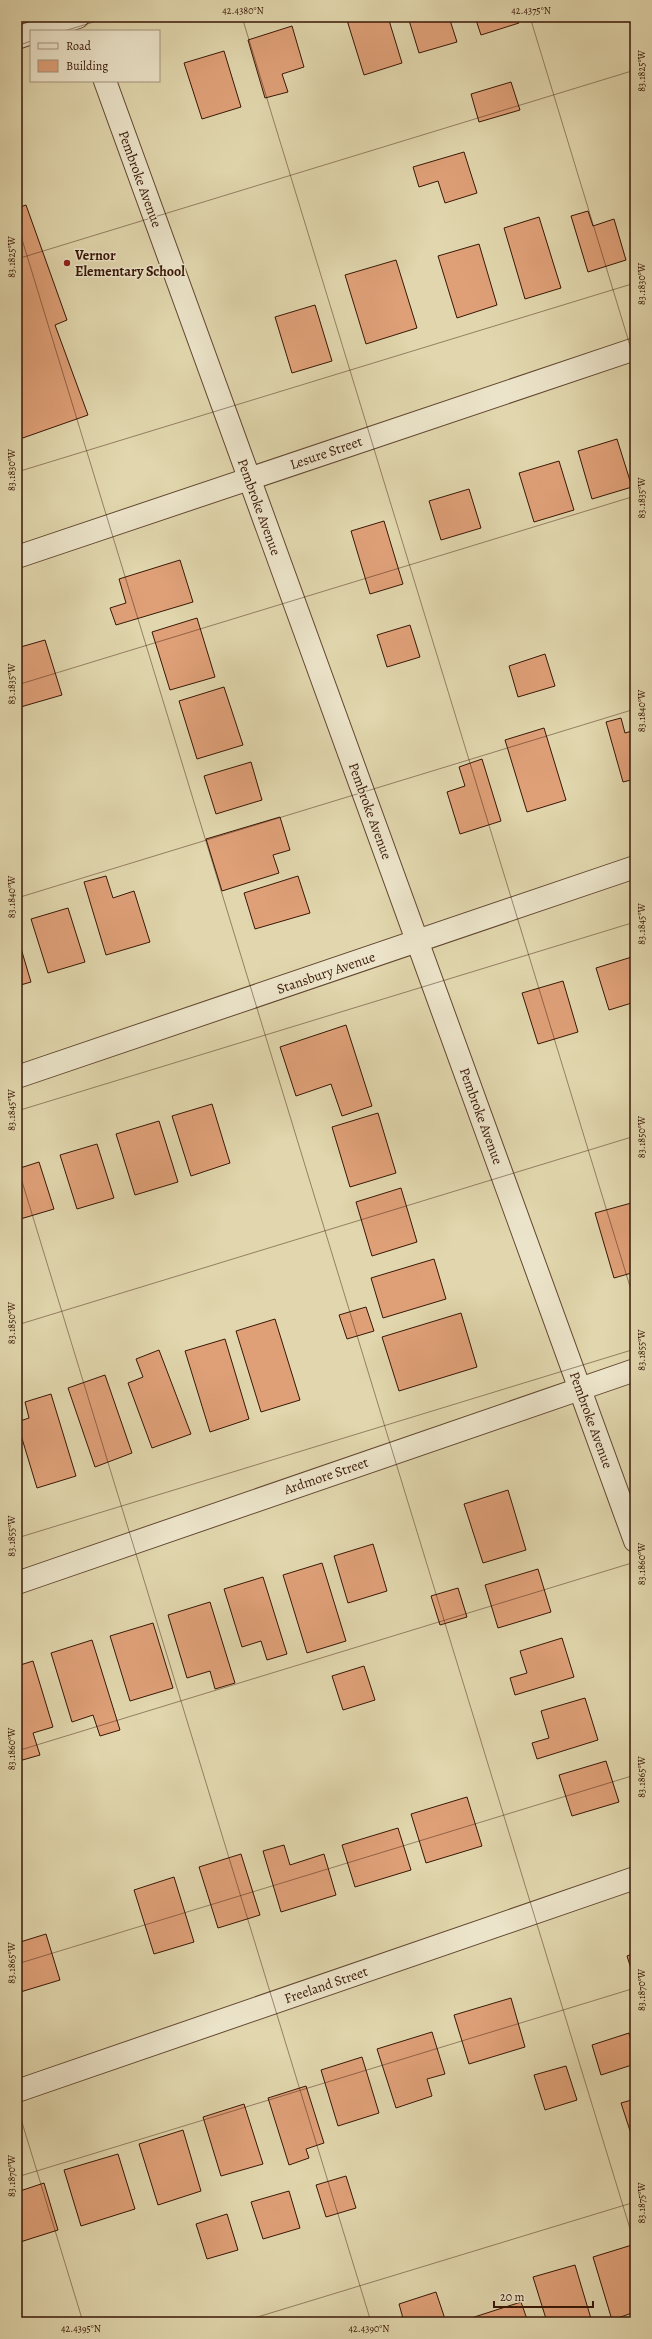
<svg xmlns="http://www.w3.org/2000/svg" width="652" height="2339" font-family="Alegreya,serif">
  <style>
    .building { fill: #dfa078; stroke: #381706 }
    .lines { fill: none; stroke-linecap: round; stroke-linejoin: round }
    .minor-casing { stroke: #624730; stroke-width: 24 }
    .minor { stroke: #ece4ca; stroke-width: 22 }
    .ticks { fill: none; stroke: #381706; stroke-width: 1; stroke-opacity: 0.45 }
    .poi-dot { fill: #8f2418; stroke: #ece4ca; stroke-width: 1.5 }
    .labels { text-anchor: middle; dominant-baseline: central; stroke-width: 3; stroke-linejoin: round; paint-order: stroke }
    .street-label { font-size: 14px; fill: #381706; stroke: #ece4ca }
    .poi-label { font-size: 14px; font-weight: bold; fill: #381706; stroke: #ece4ca; text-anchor: start }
    .neatline { fill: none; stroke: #381706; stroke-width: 1.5 }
    .ticks-label { font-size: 10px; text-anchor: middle; fill: #381706 }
  </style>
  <rect width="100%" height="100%" fill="#e1d6ad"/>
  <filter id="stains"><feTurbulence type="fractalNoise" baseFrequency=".005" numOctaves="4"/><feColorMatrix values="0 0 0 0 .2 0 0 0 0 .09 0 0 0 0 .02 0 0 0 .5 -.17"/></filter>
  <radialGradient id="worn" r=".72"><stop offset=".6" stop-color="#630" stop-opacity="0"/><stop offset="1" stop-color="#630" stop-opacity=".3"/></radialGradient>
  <g class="building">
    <polygon points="346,17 388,17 402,63 364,75"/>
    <polygon points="408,17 449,17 457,42 419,53"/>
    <polygon points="475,17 517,17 519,23 481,35"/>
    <polygon points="292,26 304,67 282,74 288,92 265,98 248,40"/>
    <polygon points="224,51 241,107 202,119 184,63"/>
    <polygon points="511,82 520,110 479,122 471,94"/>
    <polygon points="464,152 477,193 445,203 438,181 419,187 413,167"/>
    <polygon points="26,205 67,320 55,325 88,415 17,440 17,208"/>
    <polygon points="588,211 593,226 614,219 626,260 588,272 571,216"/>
    <polygon points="539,217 561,288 525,299 504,228"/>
    <polygon points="479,244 497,305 457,318 438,256"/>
    <polygon points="396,260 417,328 366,344 345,275"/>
    <polygon points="315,305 332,361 292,373 275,317"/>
    <polygon points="617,439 632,487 592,499 578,451"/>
    <polygon points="559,461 574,510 534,522 519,473"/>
    <polygon points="469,489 481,528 441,540 429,501"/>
    <polygon points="384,521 403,584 370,594 351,531"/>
    <polygon points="180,560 193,602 116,625 110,608 126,603 119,579"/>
    <polygon points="197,618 215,677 170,690 152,632"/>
    <polygon points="410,625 420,657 387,667 377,635"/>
    <polygon points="45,640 62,695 17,708 17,648"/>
    <polygon points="545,654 555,686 518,697 509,666"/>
    <polygon points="224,687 243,745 197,759 179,701"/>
    <polygon points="621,718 625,733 635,730 635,779 623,782 606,722"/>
    <polygon points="544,728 566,800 527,812 505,740"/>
    <polygon points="482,759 501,821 460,834 447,792 465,786 459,767"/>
    <polygon points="251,762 262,800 216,814 204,776"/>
    <polygon points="280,817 290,850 273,855 279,873 222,891 206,839"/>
    <polygon points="106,876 113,898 134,891 150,942 106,955 84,882"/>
    <polygon points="298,876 310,913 255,929 244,893"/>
    <polygon points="68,908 85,962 48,973 31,919"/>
    <polygon points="17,935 31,982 17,986"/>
    <polygon points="635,956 635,1002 609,1010 596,968"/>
    <polygon points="563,981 578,1032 538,1044 522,993"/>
    <polygon points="346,1025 372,1106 342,1116 331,1084 296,1096 280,1047"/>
    <polygon points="212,1104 230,1163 191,1176 172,1116"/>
    <polygon points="378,1113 396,1173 350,1187 332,1127"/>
    <polygon points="159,1121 178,1182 135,1195 116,1134"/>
    <polygon points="97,1144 114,1198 77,1209 60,1155"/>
    <polygon points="39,1162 54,1209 17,1220 17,1169"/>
    <polygon points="401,1188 417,1242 372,1256 356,1202"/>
    <polygon points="635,1202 635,1272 614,1278 595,1213"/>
    <polygon points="434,1259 446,1299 383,1318 371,1278"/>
    <polygon points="366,1307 374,1331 347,1339 339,1315"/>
    <polygon points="461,1313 477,1367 399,1391 382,1337"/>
    <polygon points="275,1319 300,1400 261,1412 236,1331"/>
    <polygon points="225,1339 249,1419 210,1432 185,1351"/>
    <polygon points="159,1350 191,1434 152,1448 128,1383 143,1377 136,1359"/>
    <polygon points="105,1375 132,1453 95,1467 68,1388"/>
    <polygon points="51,1394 76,1476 37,1488 17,1422 29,1418 25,1402"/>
    <polygon points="508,1490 526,1550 483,1563 464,1504"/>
    <polygon points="373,1544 387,1591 348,1603 334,1556"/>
    <polygon points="322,1563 346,1641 307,1653 283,1575"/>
    <polygon points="538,1569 551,1612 498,1628 485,1585"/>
    <polygon points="263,1577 287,1654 267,1660 261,1641 242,1647 224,1589"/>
    <polygon points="458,1588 467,1617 440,1625 431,1596"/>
    <polygon points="210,1602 235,1683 215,1689 210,1671 187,1678 168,1615"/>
    <polygon points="153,1623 173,1688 130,1701 110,1636"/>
    <polygon points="562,1638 574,1677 515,1695 510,1678 527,1673 520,1651"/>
    <polygon points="92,1640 120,1730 100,1736 93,1715 72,1722 51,1653"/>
    <polygon points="33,1661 53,1727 33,1733 40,1755 19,1761 17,1666"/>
    <polygon points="364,1666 375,1700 343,1710 332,1676"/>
    <polygon points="585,1698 598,1740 537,1759 532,1743 549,1738 541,1711"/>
    <polygon points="606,1761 619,1802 572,1816 559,1775"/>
    <polygon points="467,1797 482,1846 426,1863 411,1814"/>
    <polygon points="398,1828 411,1870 355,1887 342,1845"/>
    <polygon points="284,1845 290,1865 324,1854 336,1895 281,1912 263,1851"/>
    <polygon points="241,1854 260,1915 218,1928 199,1867"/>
    <polygon points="174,1877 194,1942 154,1954 134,1890"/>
    <polygon points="46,1934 60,1980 17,1993 17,1943"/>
    <polygon points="635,1953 635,1981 627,1956"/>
    <polygon points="511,1998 525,2047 469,2064 454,2015"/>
    <polygon points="432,2032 445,2074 427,2079 432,2096 396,2108 377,2049"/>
    <polygon points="629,2033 635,2055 635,2064 601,2075 592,2045"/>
    <polygon points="362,2057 379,2113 338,2126 321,2070"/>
    <polygon points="566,2066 577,2100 545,2110 534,2075"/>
    <polygon points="306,2086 324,2143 306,2149 309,2158 289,2165 268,2098"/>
    <polygon points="635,2099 635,2136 632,2137 621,2103"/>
    <polygon points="244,2104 263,2164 221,2176 203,2117"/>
    <polygon points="183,2130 201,2191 158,2205 139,2144"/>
    <polygon points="118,2154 135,2209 81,2226 64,2170"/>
    <polygon points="346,2176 356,2208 326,2217 316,2185"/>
    <polygon points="44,2183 58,2230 17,2243 17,2192"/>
    <polygon points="289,2191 300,2228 263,2239 251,2202"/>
    <polygon points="227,2214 238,2250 207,2259 196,2224"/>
    <polygon points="632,2245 635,2256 635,2312 612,2320 593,2257"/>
    <polygon points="575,2265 592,2322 547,2322 533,2277"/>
    <polygon points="436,2292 446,2322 404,2322 399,2304"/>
    <polygon points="521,2302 528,2322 466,2322 465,2320"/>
  </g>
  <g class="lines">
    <g class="minor-casing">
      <g id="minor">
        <polyline points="37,31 78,17"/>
        <polyline points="17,38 31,33"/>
        <polyline points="105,81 635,1541"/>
        <polyline points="17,557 635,349"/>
        <polyline points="17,1077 635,867"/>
        <polyline points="17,1583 635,1370"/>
        <polyline points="17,2091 635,1878"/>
      </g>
    </g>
    <use href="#minor" class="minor"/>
  </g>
  <path class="ticks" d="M242,17L635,1303M530,17L635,362M64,31L110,17M17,46L31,41M17,223L635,2245M17,259L635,70M17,472L635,283M17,685L635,496M17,898L635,709M17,1111L635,922M17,1165L371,2322M17,1325L635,1136M17,1538L635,1349M17,1751L635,1562M17,1964L635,1775M17,2106L83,2322M17,2177L635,1988M241,2322L635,2202"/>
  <circle class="poi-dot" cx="67" cy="263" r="4"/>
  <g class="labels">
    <g class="street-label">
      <text transform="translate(140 179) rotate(70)">Pembroke Avenue</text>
      <text transform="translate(326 453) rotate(-19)">Lesure Street</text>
      <text transform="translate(259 507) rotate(70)">Pembroke Avenue</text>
      <text transform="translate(370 811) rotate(70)">Pembroke Avenue</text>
      <text transform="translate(326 973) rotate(-19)">Stansbury Avenue</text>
      <text transform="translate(481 1116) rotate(70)">Pembroke Avenue</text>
      <text transform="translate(591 1420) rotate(70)">Pembroke Avenue</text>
      <text transform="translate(326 1476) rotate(-19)">Ardmore Street</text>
      <text transform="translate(326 1985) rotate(-19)">Freeland Street</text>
    </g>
    <g class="poi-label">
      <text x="75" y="255">Vernor<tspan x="75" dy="16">Elementary School</tspan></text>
    </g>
  </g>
  <rect width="652" height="2339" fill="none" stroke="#e1d6ad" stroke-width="44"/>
  <rect x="30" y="30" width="130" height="52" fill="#ece4ca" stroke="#a4927c"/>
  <rect x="38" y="43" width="20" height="6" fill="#ece4ca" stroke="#a4927c"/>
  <text x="66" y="50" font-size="12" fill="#381706">Road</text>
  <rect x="38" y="60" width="20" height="12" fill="#dfa078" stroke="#a4927c"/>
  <text x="66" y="70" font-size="12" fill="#381706">Building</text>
  <path d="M494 2301v6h99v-6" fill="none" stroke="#381706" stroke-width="2"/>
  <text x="500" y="2301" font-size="12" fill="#381706" stroke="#ece4ca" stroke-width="3" paint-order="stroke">20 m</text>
  <rect x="22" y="22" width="608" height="2295" class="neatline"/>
  <g class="ticks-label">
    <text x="243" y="14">42.4380°N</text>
    <text x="531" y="14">42.4375°N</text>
    <text transform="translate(641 71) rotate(-90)" y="4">83.1825°W</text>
    <text transform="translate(11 257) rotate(-90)" y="4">83.1825°W</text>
    <text transform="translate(641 284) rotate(-90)" y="4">83.1830°W</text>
    <text transform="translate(11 470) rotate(-90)" y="4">83.1830°W</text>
    <text transform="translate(641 498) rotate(-90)" y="4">83.1835°W</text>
    <text transform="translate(11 684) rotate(-90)" y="4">83.1835°W</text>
    <text transform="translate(641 711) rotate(-90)" y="4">83.1840°W</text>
    <text transform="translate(11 897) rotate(-90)" y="4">83.1840°W</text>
    <text transform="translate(641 924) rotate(-90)" y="4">83.1845°W</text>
    <text transform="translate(11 1110) rotate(-90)" y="4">83.1845°W</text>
    <text transform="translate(641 1137) rotate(-90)" y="4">83.1850°W</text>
    <text transform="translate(11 1323) rotate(-90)" y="4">83.1850°W</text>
    <text transform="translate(641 1350) rotate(-90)" y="4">83.1855°W</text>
    <text transform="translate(11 1536) rotate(-90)" y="4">83.1855°W</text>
    <text transform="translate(641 1564) rotate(-90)" y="4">83.1860°W</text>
    <text transform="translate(11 1749) rotate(-90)" y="4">83.1860°W</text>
    <text transform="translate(641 1777) rotate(-90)" y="4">83.1865°W</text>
    <text transform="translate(11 1963) rotate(-90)" y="4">83.1865°W</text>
    <text transform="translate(641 1990) rotate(-90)" y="4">83.1870°W</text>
    <text transform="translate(11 2176) rotate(-90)" y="4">83.1870°W</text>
    <text transform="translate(641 2203) rotate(-90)" y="4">83.1875°W</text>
    <text x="81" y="2332">42.4395°N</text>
    <text x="369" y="2332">42.4390°N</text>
  </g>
  <rect width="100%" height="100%" filter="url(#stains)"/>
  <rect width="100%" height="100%" fill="url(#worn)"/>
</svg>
